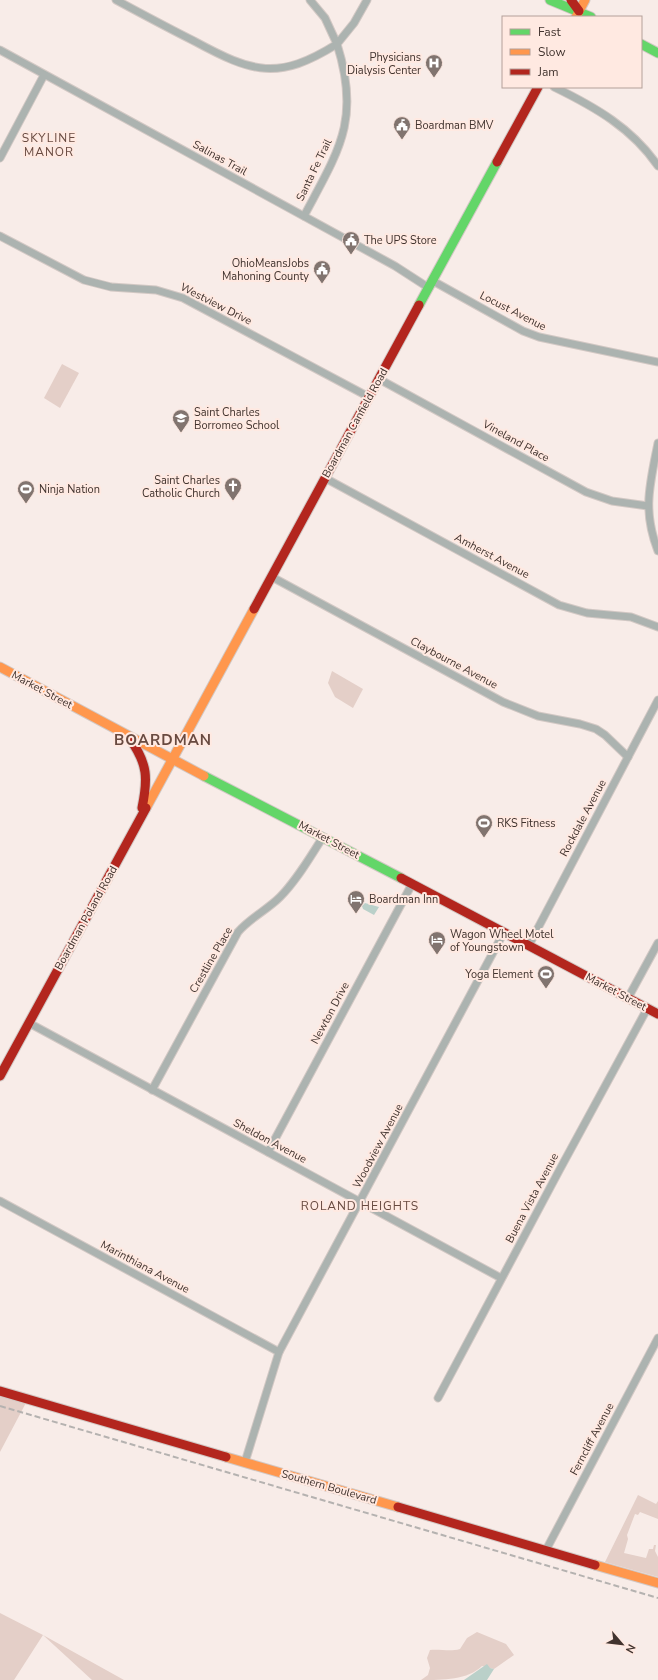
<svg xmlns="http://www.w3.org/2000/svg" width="658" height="1680" font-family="'Nunito Sans',sans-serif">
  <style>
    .green { fill: #e4cfc8 }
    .water { fill: #bad0c9 }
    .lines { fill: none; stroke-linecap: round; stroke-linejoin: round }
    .street-casing { stroke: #d2c8c4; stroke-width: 9 }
    .fast-casing { stroke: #d2c8c4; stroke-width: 11 }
    .slow-casing { stroke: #d2c8c4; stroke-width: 11 }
    .jam-casing { stroke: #d2c8c4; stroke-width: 11 }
    .street { stroke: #acb3b0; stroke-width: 7 }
    .fast { stroke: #63d668; stroke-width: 9 }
    .slow { stroke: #ff974d; stroke-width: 9 }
    .jam { stroke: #b3261e; stroke-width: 9 }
    .rail { stroke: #b5b2b0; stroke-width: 2; stroke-dasharray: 6 3; stroke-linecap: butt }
    .labels { text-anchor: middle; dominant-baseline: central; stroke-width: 4; stroke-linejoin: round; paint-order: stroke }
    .poi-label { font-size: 11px; fill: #41332e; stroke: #ffe9e1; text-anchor: start }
    .street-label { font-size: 11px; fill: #41332e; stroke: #ffe9e1 }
    .neighbourhood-label { font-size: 12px; letter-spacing: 1px; fill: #684a40; stroke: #ffe9e1 }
    .district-label { font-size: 15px; font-weight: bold; letter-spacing: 1px; fill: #684a40; stroke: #ffe9e1 }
  </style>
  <rect width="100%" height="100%" fill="#f8ece8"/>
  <g class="green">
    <polygon points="62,364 79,373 60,408 44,398"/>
    <polygon points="332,671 363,689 353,708 335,697 328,683"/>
    <polygon points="0,1391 28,1399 0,1452"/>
    <polygon points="638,1495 656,1504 658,1501 658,1519 640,1512 638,1515 635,1514 627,1535 628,1539 624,1553 646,1558 649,1549 653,1549 654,1545 656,1545 655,1551 658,1557 658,1577 605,1562"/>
    <polygon points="0,1613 43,1635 124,1680 92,1680 43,1635 14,1680 0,1680"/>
    <path d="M477,1632L506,1644L514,1655L494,1669L482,1666C468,1680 443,1680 421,1680L428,1675L430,1668L427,1658L430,1650C441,1649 450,1652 460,1649L467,1638Z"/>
  </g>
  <g class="water">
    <polygon points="365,903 379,907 374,915 363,909 362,906"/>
    <polygon points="487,1664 490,1668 494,1669 487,1680 464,1680"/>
  </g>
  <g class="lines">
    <g class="street-casing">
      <g id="street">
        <path d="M116,0C142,14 168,28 194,41C253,73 278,81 337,44L325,18L310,0"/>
        <polyline points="0,50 395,266 429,288"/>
        <path d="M554,87C595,107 632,128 658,166"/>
        <polyline points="0,158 44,75"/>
        <path d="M304,216C339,150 361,120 337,44L354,23L367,0"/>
        <polyline points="0,236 84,280 111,287 156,290 183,298 369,397"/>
        <polyline points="433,281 523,331 539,337 658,362"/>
        <polyline points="379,379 586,492 612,501 648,506"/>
        <path d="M658,443C650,484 642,510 658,551"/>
        <polyline points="325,478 559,605 587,613 631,617 658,627"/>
        <polyline points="272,577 503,702 538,716 580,724 596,729 605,735 628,757"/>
        <polyline points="529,945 658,700"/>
        <polyline points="628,998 658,943"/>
        <polyline points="29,1023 501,1278"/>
        <path d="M152,1090L238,932C250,918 267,910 280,897C297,880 310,857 323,837"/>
        <polyline points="268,1152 412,884"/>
        <polyline points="0,1201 279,1352"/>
        <polyline points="438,1398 560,1169 647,1009"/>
        <polyline points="245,1462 279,1352 504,932"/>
        <polyline points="546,1550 658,1338"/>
      </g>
    </g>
    <g class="fast-casing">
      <g id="fast">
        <polyline points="550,0 591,17"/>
        <polyline points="641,44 658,53"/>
        <polyline points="419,305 497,162"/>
        <polyline points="204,776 401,878"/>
      </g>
    </g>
    <g class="slow-casing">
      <g id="slow">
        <polyline points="576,17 585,0"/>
        <polyline points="0,667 204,776"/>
        <polyline points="146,808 254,609"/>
        <polyline points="226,1457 398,1507"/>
        <polyline points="595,1565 658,1583"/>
      </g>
    </g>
    <g class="jam-casing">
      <g id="jam">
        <polyline points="571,0 579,11"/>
        <polyline points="497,162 538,87"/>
        <polyline points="254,609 419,305"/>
        <path d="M130,739C148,764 148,779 142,808"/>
        <polyline points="401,878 658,1014"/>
        <polyline points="0,1076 146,808"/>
        <polyline points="0,1391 226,1457"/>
        <polyline points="398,1507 595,1565"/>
      </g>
    </g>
    <use href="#street" class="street"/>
    <use href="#fast" class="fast"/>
    <use href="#slow" class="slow"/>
    <use href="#jam" class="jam"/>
    <polyline class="rail" points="0,1406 658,1598"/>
  </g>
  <defs>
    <g id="hospital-pin" transform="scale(0.9)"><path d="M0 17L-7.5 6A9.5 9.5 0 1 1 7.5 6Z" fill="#81746f" stroke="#ffe9e1"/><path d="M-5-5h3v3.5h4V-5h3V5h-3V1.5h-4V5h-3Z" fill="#fff"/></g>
    <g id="civic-pin" transform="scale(0.9)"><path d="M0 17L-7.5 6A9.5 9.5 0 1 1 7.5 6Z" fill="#81746f" stroke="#ffe9e1"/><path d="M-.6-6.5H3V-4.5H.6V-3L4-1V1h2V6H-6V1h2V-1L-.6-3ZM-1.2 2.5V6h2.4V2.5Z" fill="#fff"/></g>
    <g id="school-pin" transform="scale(0.9)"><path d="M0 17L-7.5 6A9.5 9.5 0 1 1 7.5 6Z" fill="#81746f" stroke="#ffe9e1"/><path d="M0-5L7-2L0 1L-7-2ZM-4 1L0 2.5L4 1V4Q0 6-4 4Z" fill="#fff"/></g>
    <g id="church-pin" transform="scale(0.9)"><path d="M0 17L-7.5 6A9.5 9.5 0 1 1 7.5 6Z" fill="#81746f" stroke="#ffe9e1"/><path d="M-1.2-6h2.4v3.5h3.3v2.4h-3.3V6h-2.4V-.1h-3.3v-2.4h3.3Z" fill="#fff"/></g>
    <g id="stadium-pin" transform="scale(0.9)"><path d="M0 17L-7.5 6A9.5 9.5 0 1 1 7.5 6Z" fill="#81746f" stroke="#ffe9e1"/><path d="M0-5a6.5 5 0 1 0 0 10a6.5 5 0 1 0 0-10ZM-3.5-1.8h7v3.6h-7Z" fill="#fff"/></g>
    <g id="hotel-pin" transform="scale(0.9)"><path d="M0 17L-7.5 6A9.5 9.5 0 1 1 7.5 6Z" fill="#81746f" stroke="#ffe9e1"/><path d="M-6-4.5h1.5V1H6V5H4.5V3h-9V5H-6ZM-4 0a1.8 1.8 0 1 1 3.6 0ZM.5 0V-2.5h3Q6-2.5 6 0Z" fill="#fff"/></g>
  </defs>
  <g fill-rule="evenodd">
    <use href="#hospital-pin" x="434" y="63"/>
    <use href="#civic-pin" x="402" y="125"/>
    <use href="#civic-pin" x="351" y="240"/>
    <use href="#civic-pin" x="322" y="269"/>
    <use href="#school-pin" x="181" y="418"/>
    <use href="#church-pin" x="233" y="486"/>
    <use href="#stadium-pin" x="26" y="489"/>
    <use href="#stadium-pin" x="484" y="823"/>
    <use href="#hotel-pin" x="356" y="899"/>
    <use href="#hotel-pin" x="437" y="940"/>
    <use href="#stadium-pin" x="546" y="974"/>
  </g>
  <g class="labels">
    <g class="poi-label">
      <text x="421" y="57" text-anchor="end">Physicians<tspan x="421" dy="13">Dialysis Center</tspan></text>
      <text x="415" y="125">Boardman BMV</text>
      <text x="364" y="240">The UPS Store</text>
      <text x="309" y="263" text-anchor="end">OhioMeansJobs<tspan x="309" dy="13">Mahoning County</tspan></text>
      <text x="194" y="412">Saint Charles<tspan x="194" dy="13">Borromeo School</tspan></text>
      <text x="220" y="480" text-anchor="end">Saint Charles<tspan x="220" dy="13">Catholic Church</tspan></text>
      <text x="39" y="489">Ninja Nation</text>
      <text x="497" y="823">RKS Fitness</text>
      <text x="369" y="899">Boardman Inn</text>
      <text x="450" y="934">Wagon Wheel Motel<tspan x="450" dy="13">of Youngstown</tspan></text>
      <text x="533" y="974" text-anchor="end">Yoga Element</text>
    </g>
    <g class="street-label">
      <text transform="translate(220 158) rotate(29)">Salinas Trail</text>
      <text transform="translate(314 170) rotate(-64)">Santa Fe Trail</text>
      <text transform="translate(216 304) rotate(27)">Westview Drive</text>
      <text transform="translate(513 311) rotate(27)">Locust Avenue</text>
      <text transform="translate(355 423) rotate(-61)">Boardman Canfield Road</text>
      <text transform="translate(516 441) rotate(29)">Vineland Place</text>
      <text transform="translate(492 556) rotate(28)">Amherst Avenue</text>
      <text transform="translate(454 663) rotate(28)">Claybourne Avenue</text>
      <text transform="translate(42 690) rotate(28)">Market Street</text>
      <text transform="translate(583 818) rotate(-62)">Rockdale Avenue</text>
      <text transform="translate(329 840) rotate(28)">Market Street</text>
      <text transform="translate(86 918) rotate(-61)">Boardman Poland Road</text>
      <text transform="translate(211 960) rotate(-60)">Crestline Place</text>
      <text transform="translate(616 992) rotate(28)">Market Street</text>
      <text transform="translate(330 1013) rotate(-62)">Newton Drive</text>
      <text transform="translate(270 1141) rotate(28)">Sheldon Avenue</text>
      <text transform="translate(378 1146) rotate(-62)">Woodview Avenue</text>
      <text transform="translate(532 1198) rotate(-62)">Buena Vista Avenue</text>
      <text transform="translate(145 1267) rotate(28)">Marinthiana Avenue</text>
      <text transform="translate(592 1439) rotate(-62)">Ferncliff Avenue</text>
      <text transform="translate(329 1487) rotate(16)">Southern Boulevard</text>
    </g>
    <g class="neighbourhood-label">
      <text x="49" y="138">SKYLINE<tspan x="49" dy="14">MANOR</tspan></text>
      <text x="360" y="1206">ROLAND HEIGHTS</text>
    </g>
    <g class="district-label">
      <text x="163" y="740">BOARDMAN</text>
    </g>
  </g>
  <rect x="502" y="16" width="140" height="72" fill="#ffe9e1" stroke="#b3a099"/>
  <rect x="510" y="29" width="20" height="6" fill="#63d668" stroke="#b3a099"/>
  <text x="538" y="36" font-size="12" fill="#41332e">Fast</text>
  <rect x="510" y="49" width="20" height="6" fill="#ff974d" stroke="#b3a099"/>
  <text x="538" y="56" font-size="12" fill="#41332e">Slow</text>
  <rect x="510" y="69" width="20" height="6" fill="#b3261e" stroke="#b3a099"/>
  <text x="538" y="76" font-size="12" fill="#41332e">Jam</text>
  <g transform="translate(622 1644) rotate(118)" stroke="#ffe9e1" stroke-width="3" paint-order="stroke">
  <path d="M0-3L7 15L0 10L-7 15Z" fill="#41332e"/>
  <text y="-6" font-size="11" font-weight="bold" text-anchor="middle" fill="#41332e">N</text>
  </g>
</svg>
